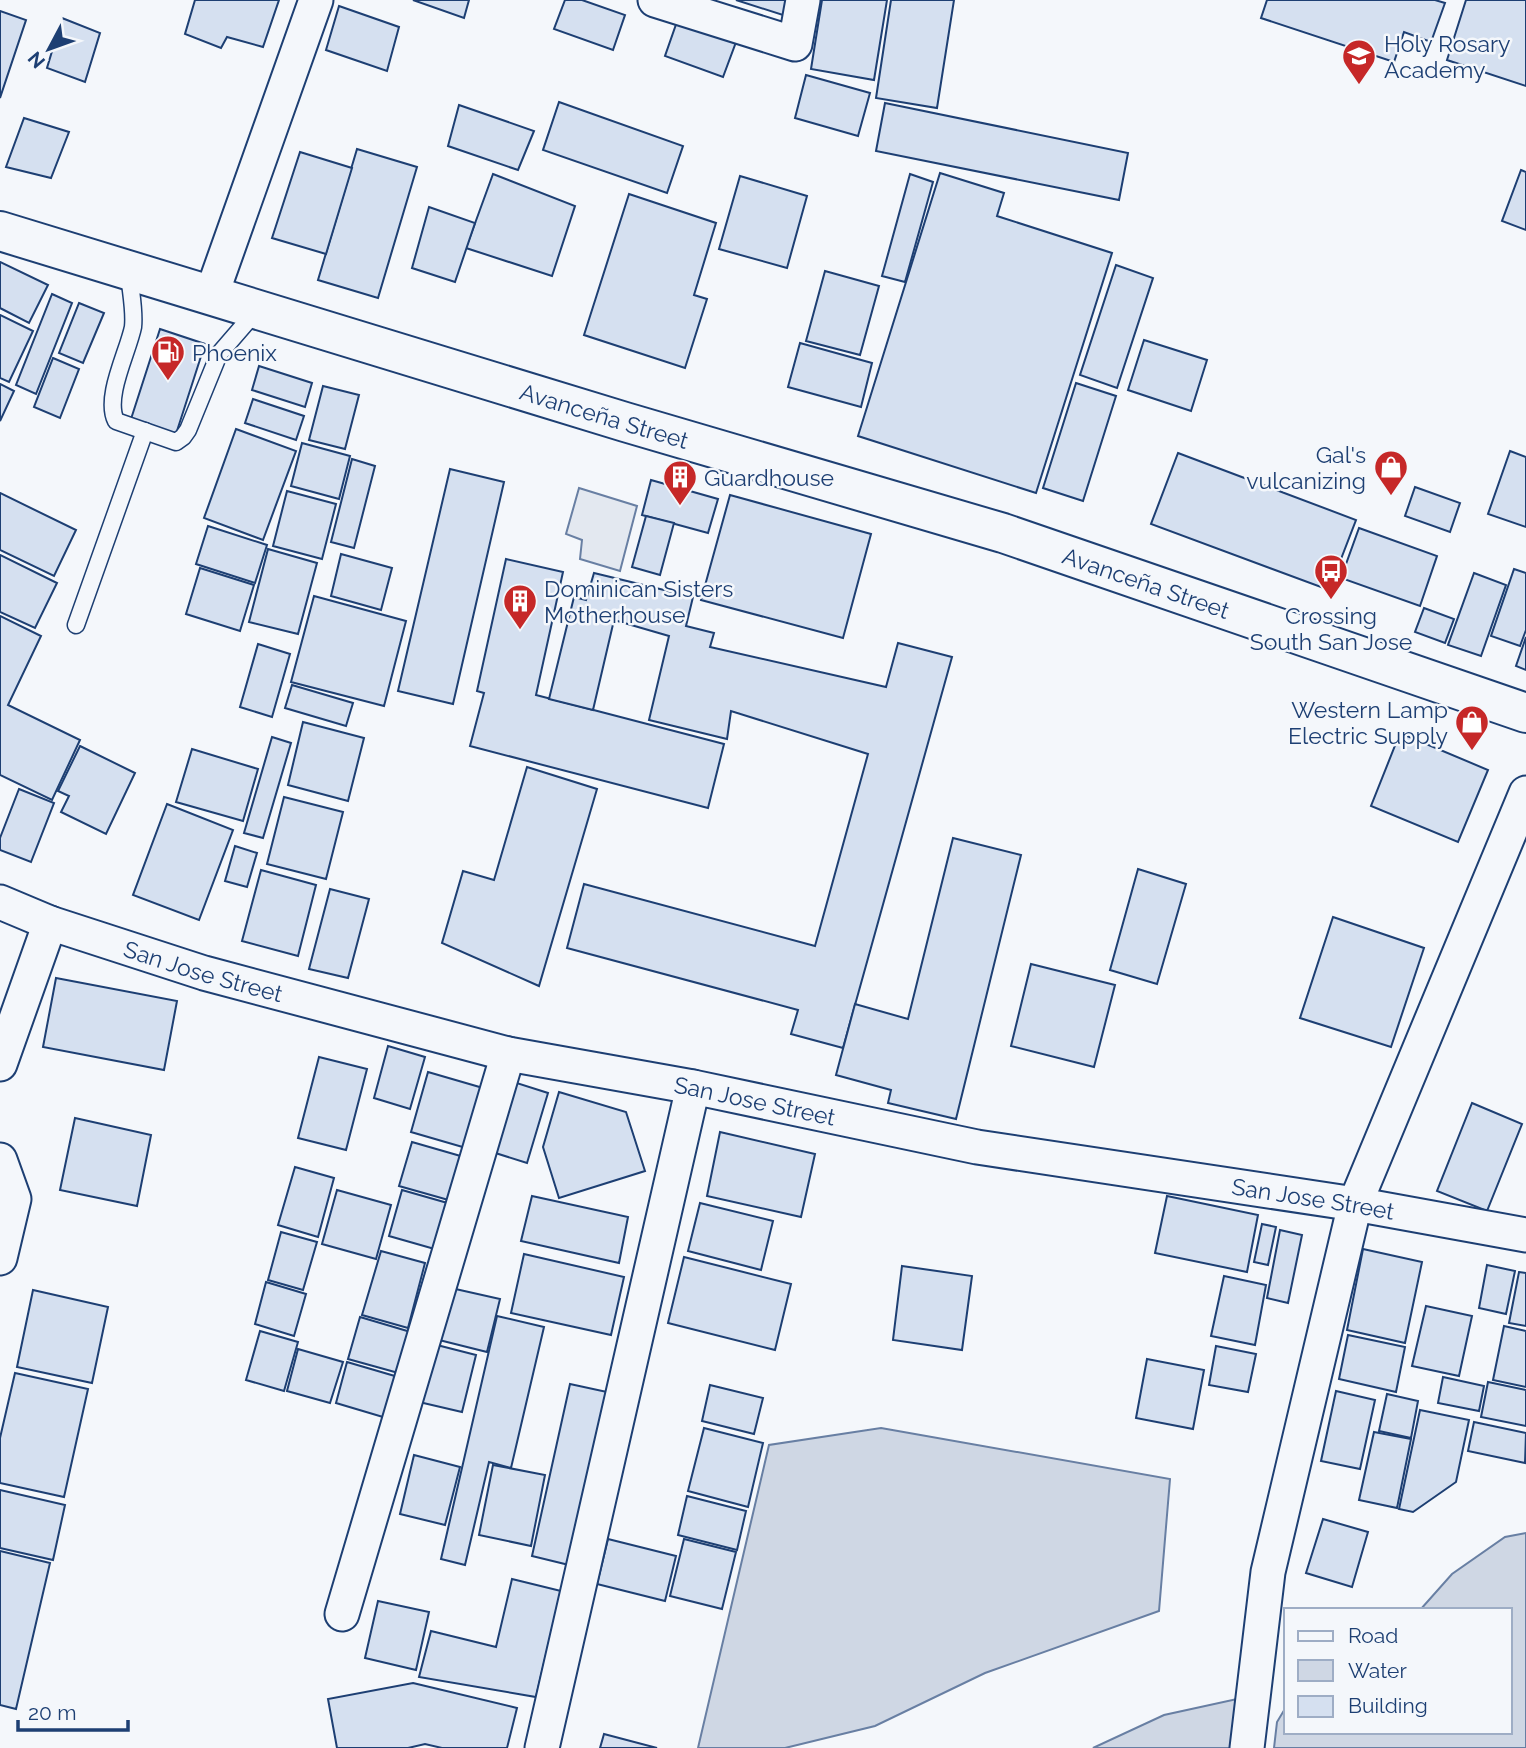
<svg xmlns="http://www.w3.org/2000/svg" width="1526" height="1748" font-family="Raleway,sans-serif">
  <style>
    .parking { fill: #e3e8f0; stroke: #687fa3; stroke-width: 2 }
    .water { fill: #cfd7e4; stroke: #687fa3; stroke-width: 2 }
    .building { fill: #d5e0f0; stroke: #1d3f73; stroke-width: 2 }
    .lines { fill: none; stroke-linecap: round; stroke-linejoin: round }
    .service-casing { stroke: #1d3f73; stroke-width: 19 }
    .minor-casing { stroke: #1d3f73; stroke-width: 37 }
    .primary-casing { stroke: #1d3f73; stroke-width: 42 }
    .service { stroke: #f4f7fb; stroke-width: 16 }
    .minor { stroke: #f4f7fb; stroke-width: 33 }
    .primary { stroke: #f4f7fb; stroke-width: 38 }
    .labels { text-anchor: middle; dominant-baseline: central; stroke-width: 5; stroke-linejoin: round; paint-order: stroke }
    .poi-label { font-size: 23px; fill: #1d3f73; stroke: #f4f7fb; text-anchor: start }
    .street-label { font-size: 23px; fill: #1d3f73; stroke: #f4f7fb }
  </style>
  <rect width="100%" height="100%" fill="#f4f7fb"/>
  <polygon class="parking" points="579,488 637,506 620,571 580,559 582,540 566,534"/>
  <g class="water">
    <polygon points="881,1428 1170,1479 1159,1611 985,1673 875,1726 785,1748 698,1748 769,1445"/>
    <polygon points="1526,1533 1526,1748 1274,1748 1277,1722 1286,1707 1286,1732 1510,1732 1510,1610 1420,1610 1452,1574 1505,1537"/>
    <polygon points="1237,1699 1231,1748 1093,1748 1164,1715"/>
  </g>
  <g class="building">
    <polygon points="195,0 279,0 263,47 227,37 221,48 185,34"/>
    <polygon points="413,0 469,0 464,18"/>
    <polygon points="565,0 582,0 625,15 613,50 554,29"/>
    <polygon points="736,0 789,0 786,16"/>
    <polygon points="822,0 887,0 874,80 811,69"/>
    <polygon points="891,0 954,0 937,108 876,98"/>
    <polygon points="1267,0 1435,0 1445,3 1431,42 1404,32 1394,62 1261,18"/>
    <polygon points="1466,0 1526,0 1526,86 1447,60"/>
    <polygon points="339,6 399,27 387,71 326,50"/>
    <polygon points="0,11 26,20 0,98"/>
    <polygon points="680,13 739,34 723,77 665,56"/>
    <polygon points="62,18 100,33 85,82 47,68"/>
    <polygon points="806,75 870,93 858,136 795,118"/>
    <polygon points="559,102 683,146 667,193 543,150"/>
    <polygon points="885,103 1128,153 1119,200 876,151"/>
    <polygon points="459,105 534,131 518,170 448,146"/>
    <polygon points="24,118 69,132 51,178 6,167"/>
    <polygon points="357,149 417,167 378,298 318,280"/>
    <polygon points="300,152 352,168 326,254 272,238"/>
    <polygon points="1521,170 1526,172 1526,230 1502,221"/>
    <polygon points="940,173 1004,193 997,216 1112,253 1036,493 858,436"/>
    <polygon points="493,174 575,206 552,276 466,248"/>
    <polygon points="910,174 933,182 905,282 882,276"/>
    <polygon points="740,176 807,196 787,268 719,249"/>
    <polygon points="629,194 716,223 694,295 707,299 685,368 584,335"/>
    <polygon points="429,207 475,223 455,282 412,268"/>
    <polygon points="0,262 48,285 29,323 0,308"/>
    <polygon points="1116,265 1153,278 1117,388 1080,375"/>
    <polygon points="825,271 879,286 860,355 806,341"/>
    <polygon points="52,294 72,303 36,394 16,385"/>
    <polygon points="79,303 104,313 83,363 59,353"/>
    <polygon points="0,315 33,331 9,382 0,378"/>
    <polygon points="160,329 205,344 176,434 131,419"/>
    <polygon points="1144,340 1207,360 1191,411 1128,390"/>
    <polygon points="800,343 872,363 861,407 788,387"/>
    <polygon points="53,358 79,369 60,418 34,407"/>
    <polygon points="259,366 312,383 305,407 252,390"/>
    <polygon points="1076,383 1116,396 1083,501 1043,488"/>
    <polygon points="0,384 14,391 0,421"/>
    <polygon points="323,386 359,395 345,449 309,440"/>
    <polygon points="253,399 304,416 296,440 245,423"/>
    <polygon points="236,429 296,451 263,540 204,518"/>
    <polygon points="302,443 350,456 339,499 291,486"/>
    <polygon points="1510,451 1526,457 1526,527 1488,514"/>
    <polygon points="1178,453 1356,520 1329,590 1151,524"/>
    <polygon points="352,459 375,466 354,548 331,542"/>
    <polygon points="450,469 504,482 453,704 398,691"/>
    <polygon points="651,480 718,499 708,533 642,515"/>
    <polygon points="1415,487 1460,503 1450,532 1405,516"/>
    <polygon points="287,491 336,504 322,559 273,546"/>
    <polygon points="0,493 76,530 54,576 0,550"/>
    <polygon points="730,495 871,534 843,638 701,600"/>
    <polygon points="646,516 674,523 660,575 632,567"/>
    <polygon points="208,526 267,545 255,583 196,564"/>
    <polygon points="1359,528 1437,556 1420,606 1341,578"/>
    <polygon points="268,549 317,563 298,634 249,622"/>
    <polygon points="341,554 392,568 381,610 331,596"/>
    <polygon points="0,555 57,583 35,628 0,612"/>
    <polygon points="506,559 563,572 536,695 724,744 708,808 470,746 484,693 477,691"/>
    <polygon points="200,568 254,585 240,631 186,614"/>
    <polygon points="1514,569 1526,573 1526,630 1520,646 1491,636"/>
    <polygon points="594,573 693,597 686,626 714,633 710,647 886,687 898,643 952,657 843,1048 791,1034 798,1010 567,948 584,884 815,946 868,754 731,711 727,739 649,720 669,636 614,620 593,710 549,699 574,597 586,600"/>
    <polygon points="1474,573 1506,585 1481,656 1448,645"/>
    <polygon points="314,596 406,621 384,706 291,682"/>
    <polygon points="1424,608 1454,619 1445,643 1415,632"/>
    <polygon points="0,616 41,636 8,705 80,740 52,800 0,775"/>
    <polygon points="1526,637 1526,670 1516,666"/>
    <polygon points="258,644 290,654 272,717 240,707"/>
    <polygon points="292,685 353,703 346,726 285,708"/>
    <polygon points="303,722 364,738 348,801 288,785"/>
    <polygon points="1400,733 1488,770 1458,842 1371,806"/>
    <polygon points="272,737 291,743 263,838 244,833"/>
    <polygon points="80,746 135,773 106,834 61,812 69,796 58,791"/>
    <polygon points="192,749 258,769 243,821 176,802"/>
    <polygon points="527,767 597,789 539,986 442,943 463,871 494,880"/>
    <polygon points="19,789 54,803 31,862 0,850 0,838"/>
    <polygon points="284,797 343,812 326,879 267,864"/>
    <polygon points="167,804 233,830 199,920 133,895"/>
    <polygon points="953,838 1021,855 956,1119 888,1103 891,1090 836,1075 855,1004 908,1019"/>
    <polygon points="235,846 257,853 247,887 225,881"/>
    <polygon points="1138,869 1186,884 1157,984 1110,970"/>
    <polygon points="261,870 316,885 298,956 242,941"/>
    <polygon points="330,889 369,899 348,978 309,969"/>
    <polygon points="1333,917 1424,948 1391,1047 1300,1018"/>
    <polygon points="1031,964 1115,985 1094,1067 1011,1046"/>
    <polygon points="56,978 177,1001 164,1070 43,1047"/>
    <polygon points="388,1046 425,1057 410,1109 374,1098"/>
    <polygon points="319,1057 367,1069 346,1150 298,1138"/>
    <polygon points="428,1072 483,1088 466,1148 411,1132"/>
    <polygon points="507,1080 548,1093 527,1163 486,1150"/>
    <polygon points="559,1092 626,1112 645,1171 559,1198 543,1147"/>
    <polygon points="1472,1103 1522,1124 1487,1211 1437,1191"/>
    <polygon points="75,1118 151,1135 137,1206 60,1190"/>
    <polygon points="720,1132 815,1154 801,1217 707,1196"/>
    <polygon points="412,1142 464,1157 452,1201 399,1186"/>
    <polygon points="295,1167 334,1178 318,1237 278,1225"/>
    <polygon points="337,1190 391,1205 376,1259 322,1244"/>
    <polygon points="402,1190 451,1204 438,1250 389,1236"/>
    <polygon points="532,1196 628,1217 619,1263 521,1241"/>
    <polygon points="1167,1196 1258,1215 1247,1272 1155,1253"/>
    <polygon points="700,1203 773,1221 761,1270 688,1251"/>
    <polygon points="1262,1224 1276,1227 1268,1265 1254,1262"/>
    <polygon points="1280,1230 1302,1235 1288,1303 1267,1298"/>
    <polygon points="281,1232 317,1242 303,1290 268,1280"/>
    <polygon points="1363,1249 1422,1262 1405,1343 1347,1330"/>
    <polygon points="381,1251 425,1263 408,1328 362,1315"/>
    <polygon points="524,1254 624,1277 611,1335 511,1313"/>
    <polygon points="684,1257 791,1284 775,1350 668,1323"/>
    <polygon points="1487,1265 1515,1271 1506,1314 1479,1308"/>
    <polygon points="902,1266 972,1276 962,1350 893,1340"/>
    <polygon points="1519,1272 1526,1273 1526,1326 1509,1323"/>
    <polygon points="1224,1276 1266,1285 1255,1345 1211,1336"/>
    <polygon points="266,1282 306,1294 294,1336 255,1324"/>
    <polygon points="451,1288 500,1299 487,1352 439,1340"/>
    <polygon points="33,1290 108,1307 92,1383 17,1367"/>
    <polygon points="1426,1306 1472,1316 1459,1376 1412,1366"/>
    <polygon points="497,1316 544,1327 511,1468 489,1462 465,1565 441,1559"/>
    <polygon points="360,1317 414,1333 402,1374 348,1359"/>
    <polygon points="1504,1326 1526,1331 1526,1387 1493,1380"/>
    <polygon points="260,1331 298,1342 284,1391 246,1380"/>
    <polygon points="1348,1335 1405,1347 1396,1392 1339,1379"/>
    <polygon points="433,1344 476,1355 462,1412 419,1402"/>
    <polygon points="1216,1346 1256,1354 1248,1392 1209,1385"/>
    <polygon points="298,1349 343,1362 330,1403 287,1391"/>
    <polygon points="1147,1359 1204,1370 1193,1429 1136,1418"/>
    <polygon points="347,1362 405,1379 393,1420 336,1403"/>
    <polygon points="15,1373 88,1389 64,1497 0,1483 0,1438"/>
    <polygon points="1443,1377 1484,1386 1479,1411 1438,1403"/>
    <polygon points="1488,1382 1526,1390 1526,1426 1481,1417"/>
    <polygon points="570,1384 607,1392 569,1565 532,1556"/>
    <polygon points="710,1385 763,1398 754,1434 702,1421"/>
    <polygon points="1336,1391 1375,1400 1360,1469 1321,1461"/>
    <polygon points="1387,1394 1418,1401 1411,1438 1379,1431"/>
    <polygon points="1420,1410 1469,1420 1456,1482 1413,1512 1399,1509"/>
    <polygon points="1474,1422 1526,1433 1525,1463 1468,1451"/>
    <polygon points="704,1428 763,1443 748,1507 688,1491"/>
    <polygon points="1374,1432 1411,1439 1397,1508 1359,1500"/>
    <polygon points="414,1455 460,1467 445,1525 400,1514"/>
    <polygon points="493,1465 545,1475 531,1546 479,1535"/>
    <polygon points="0,1490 65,1505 53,1560 0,1548"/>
    <polygon points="687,1496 746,1511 737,1550 678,1535"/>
    <polygon points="1323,1519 1368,1532 1352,1587 1306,1573"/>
    <polygon points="608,1539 676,1556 665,1601 597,1584"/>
    <polygon points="684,1539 736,1552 722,1609 670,1596"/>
    <polygon points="0,1551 50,1563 16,1709 0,1705"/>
    <polygon points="512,1579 561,1591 536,1697 419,1677 431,1631 496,1647"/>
    <polygon points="378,1601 429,1612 416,1670 365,1658"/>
    <polygon points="413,1683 517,1708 507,1748 442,1748 425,1744 408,1748 337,1748 328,1699"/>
    <polygon points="604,1734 657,1748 600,1748"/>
  </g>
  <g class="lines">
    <g class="service-casing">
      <g id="service">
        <path d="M129,272C130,289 135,310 133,327C128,352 104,397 116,421L176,442L183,437L188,430L219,354L257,310"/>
        <polyline points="76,625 145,431"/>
      </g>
    </g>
    <g class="minor-casing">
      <g id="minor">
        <polyline points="655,0 795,44 803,0"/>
        <polyline points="211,296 316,0"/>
        <path id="s1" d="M0,902L50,923L204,973L508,1054L693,1087L977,1147L1355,1204L1526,1235"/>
        <polyline points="0,1064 50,923"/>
        <polyline points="0,1160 14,1199 0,1258"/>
        <polyline points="342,1614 508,1054"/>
        <polyline points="542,1748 693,1087"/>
        <polyline points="1247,1748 1268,1572 1355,1204 1526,793"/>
      </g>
    </g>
    <g class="primary-casing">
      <g id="primary">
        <path id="s2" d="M0,231L625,422L1003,533L1526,713"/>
      </g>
    </g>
    <use href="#service" class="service"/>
    <use href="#minor" class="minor"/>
    <use href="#primary" class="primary"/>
  </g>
  <defs>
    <g id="school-pin" transform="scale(1.75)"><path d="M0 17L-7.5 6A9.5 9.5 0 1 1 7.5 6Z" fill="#c62828" stroke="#f4f7fb"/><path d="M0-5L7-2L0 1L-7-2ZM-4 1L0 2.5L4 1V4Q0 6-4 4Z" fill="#fff"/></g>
    <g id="fuel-pin" transform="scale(1.75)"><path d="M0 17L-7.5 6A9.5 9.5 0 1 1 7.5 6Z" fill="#c62828" stroke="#f4f7fb"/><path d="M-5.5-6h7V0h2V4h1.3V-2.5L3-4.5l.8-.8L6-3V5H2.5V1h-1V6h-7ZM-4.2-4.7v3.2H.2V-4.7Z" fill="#fff"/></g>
    <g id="shop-pin" transform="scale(1.75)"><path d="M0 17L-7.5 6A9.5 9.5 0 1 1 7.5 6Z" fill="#c62828" stroke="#f4f7fb"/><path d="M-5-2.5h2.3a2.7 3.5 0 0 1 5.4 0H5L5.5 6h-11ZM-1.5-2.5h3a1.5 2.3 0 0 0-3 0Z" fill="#fff"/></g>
    <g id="building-pin" transform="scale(1.75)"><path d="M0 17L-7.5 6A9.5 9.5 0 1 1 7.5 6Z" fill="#c62828" stroke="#f4f7fb"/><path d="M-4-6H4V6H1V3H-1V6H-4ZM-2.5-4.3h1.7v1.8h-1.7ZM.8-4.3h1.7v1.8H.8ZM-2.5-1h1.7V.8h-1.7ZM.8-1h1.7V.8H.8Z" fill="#fff"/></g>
    <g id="bus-pin" transform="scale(1.75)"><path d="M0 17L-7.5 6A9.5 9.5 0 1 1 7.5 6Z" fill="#c62828" stroke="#f4f7fb"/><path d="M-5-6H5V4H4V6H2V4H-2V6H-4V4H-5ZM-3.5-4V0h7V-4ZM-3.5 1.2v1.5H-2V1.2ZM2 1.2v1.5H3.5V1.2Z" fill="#fff"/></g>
  </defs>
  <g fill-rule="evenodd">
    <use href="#school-pin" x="1359" y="56"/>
    <use href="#fuel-pin" x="168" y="352"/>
    <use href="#shop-pin" x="1391" y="467"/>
    <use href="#building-pin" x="680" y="477"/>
    <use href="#bus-pin" x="1331" y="571"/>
    <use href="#building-pin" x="520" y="601"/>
    <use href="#shop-pin" x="1472" y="722"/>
  </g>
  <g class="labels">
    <g class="poi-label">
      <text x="1384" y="43">Holy Rosary<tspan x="1384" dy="26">Academy</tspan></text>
      <text x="192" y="352">Phoenix</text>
      <text x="1366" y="454" text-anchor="end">Gal's<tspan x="1366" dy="26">vulcanizing</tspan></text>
      <text x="704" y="477">Guardhouse</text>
      <text x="544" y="588">Dominican Sisters<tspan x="544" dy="26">Motherhouse</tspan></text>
      <text x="1331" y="615" text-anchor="middle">Crossing<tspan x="1331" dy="26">South San Jose</tspan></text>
      <text x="1448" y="709" text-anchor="end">Western Lamp<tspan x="1448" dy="26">Electric Supply</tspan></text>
    </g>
    <g class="street-label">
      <text stroke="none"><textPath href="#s2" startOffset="632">Avanceña Street</textPath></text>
      <text stroke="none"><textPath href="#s2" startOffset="1199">Avanceña Street</textPath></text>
      <text stroke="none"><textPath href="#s1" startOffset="215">San Jose Street</textPath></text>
      <text stroke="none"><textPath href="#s1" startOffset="782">San Jose Street</textPath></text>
      <text stroke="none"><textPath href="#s1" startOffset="1349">San Jose Street</textPath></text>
    </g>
  </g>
  <rect x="1284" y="1608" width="228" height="126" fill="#f4f7fb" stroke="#9eadc5" stroke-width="2"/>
  <rect x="1298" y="1631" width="35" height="10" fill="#f4f7fb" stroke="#9eadc5" stroke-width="2"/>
  <text x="1348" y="1643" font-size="21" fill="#1d3f73">Road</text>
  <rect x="1298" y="1660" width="35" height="21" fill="#cfd7e4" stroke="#9eadc5" stroke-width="2"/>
  <text x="1348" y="1678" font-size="21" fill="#1d3f73">Water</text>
  <rect x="1298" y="1696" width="35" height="21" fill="#d5e0f0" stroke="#9eadc5" stroke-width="2"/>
  <text x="1348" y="1713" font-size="21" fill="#1d3f73">Building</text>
  <g transform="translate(49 49) rotate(229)" stroke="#f4f7fb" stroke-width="5" paint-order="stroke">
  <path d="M0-5L12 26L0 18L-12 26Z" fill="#1d3f73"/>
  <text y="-10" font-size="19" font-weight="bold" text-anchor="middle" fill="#1d3f73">N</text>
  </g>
  <path d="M18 1720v10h110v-10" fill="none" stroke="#1d3f73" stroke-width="3.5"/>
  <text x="28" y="1720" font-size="21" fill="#1d3f73" stroke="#f4f7fb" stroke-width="5" paint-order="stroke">20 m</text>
</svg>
